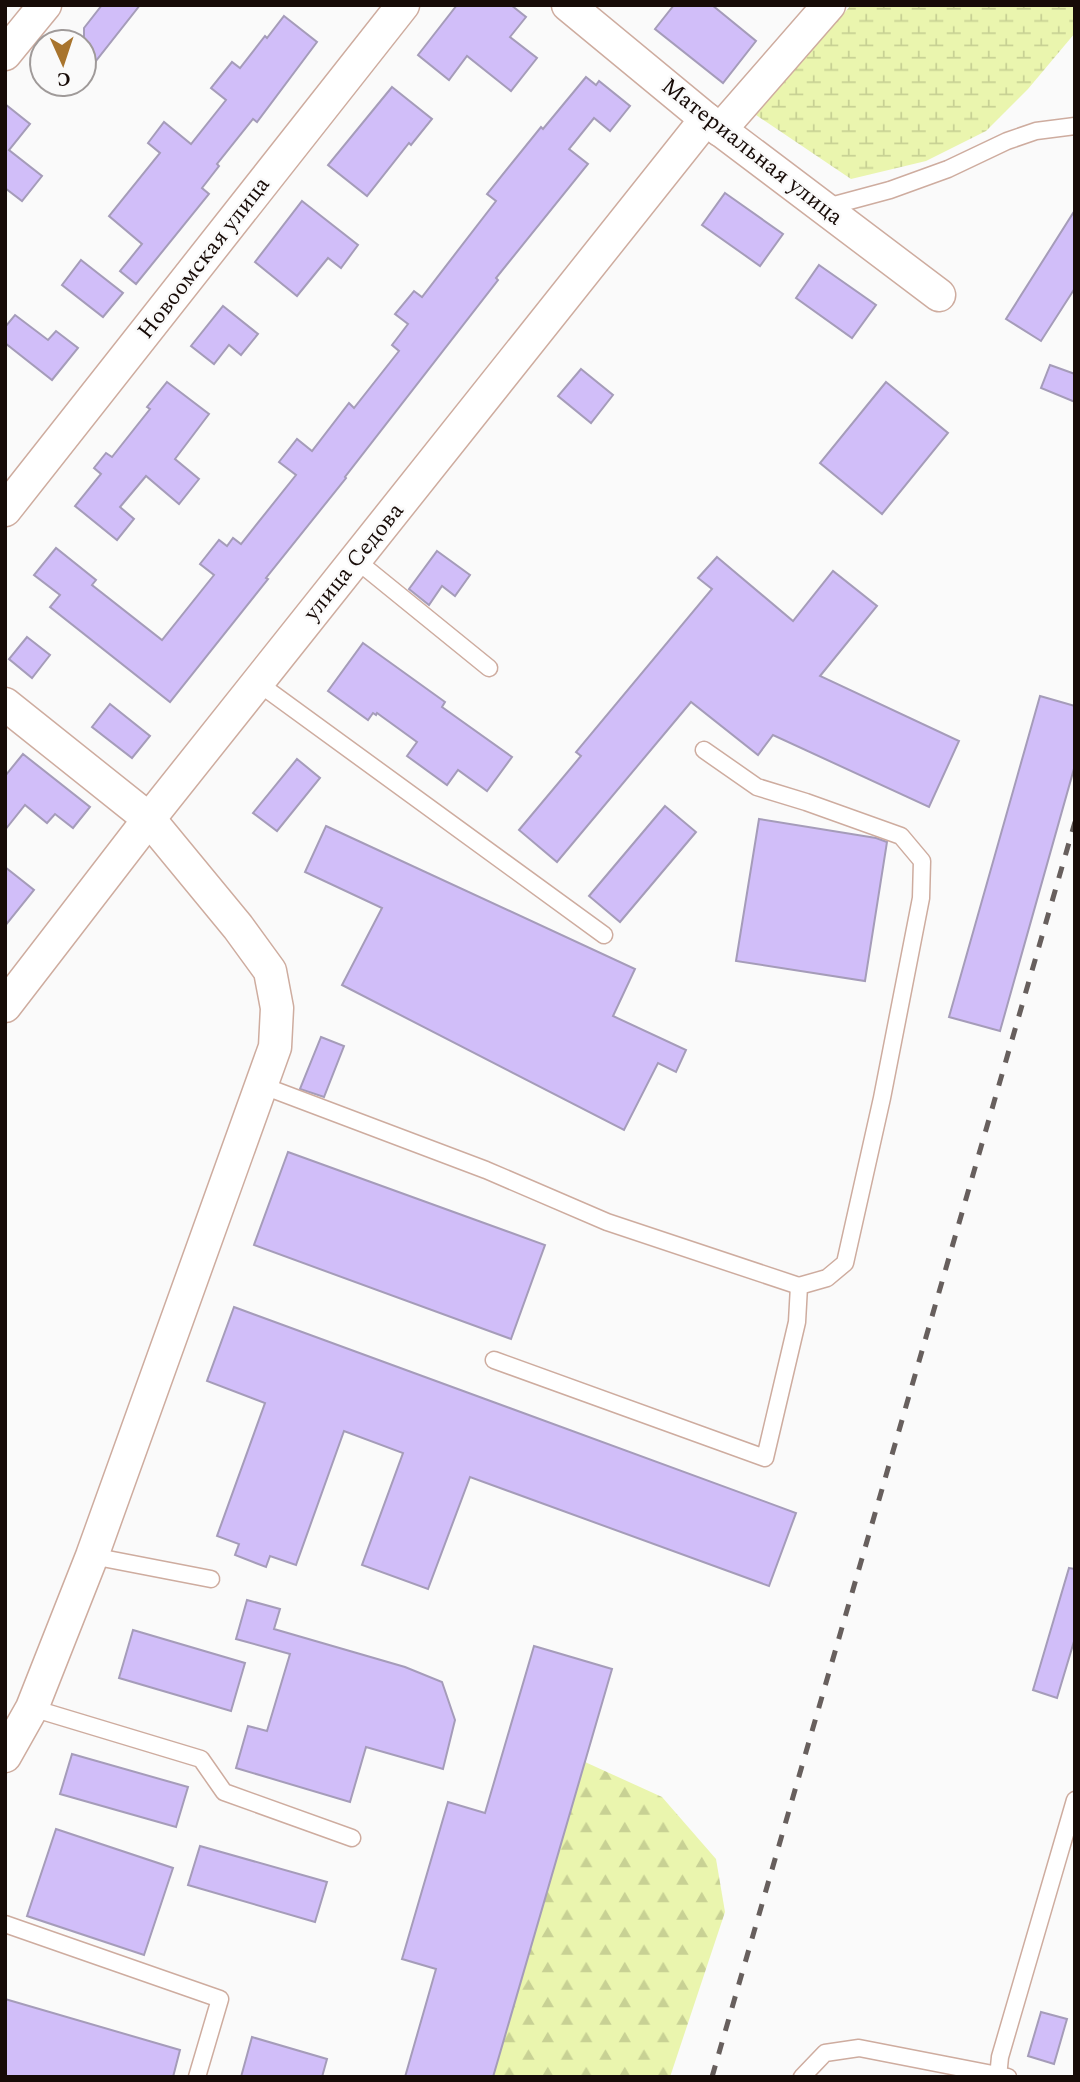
<svg xmlns="http://www.w3.org/2000/svg" width="1080" height="2082" font-family="Spectral,serif">
  <style>
    .forest { fill: url(#forest-firs) }
    .wetland { fill: url(#wetland-marsh) }
    .building { fill: #d1bef9; stroke: #a59cb9; stroke-width: 2 }
    .lines { fill: none; stroke-linecap: round; stroke-linejoin: round }
    .lane-casing { stroke: #ceac9f; stroke-width: 19 }
    .street-casing { stroke: #ceac9f; stroke-width: 35 }
    .lane { stroke: #fff; stroke-width: 16 }
    .street { stroke: #fff; stroke-width: 32 }
    .rail { stroke: #675f5d; stroke-width: 5; stroke-dasharray: 12 12; stroke-linecap: butt }
    .labels { text-anchor: middle; dominant-baseline: central; stroke-width: 5; stroke-linejoin: round; paint-order: stroke }
    .street-label { font-size: 23px; fill: #170b07; stroke: #fafafa }
  </style>
  <defs>
    <pattern id="forest-firs" width="22" height="20" patternUnits="userSpaceOnUse" patternTransform="scale(1.75)"><rect width="22" height="20" fill="#eaf5ae"/><path d="M5 1l3.5 6h-7zM16 11l3.5 6h-7z" fill="#c8d194"/></pattern>
    <pattern id="wetland-marsh" width="20" height="14" patternUnits="userSpaceOnUse" patternTransform="scale(1.75)"><rect width="20" height="14" fill="#eaf5ae"/><path d="M1 5h8M5 5V1M11 12h8M15 12V8" fill="none" stroke="#c8d194"/></pattern>
  </defs>
  <rect width="100%" height="100%" fill="#fafafa"/>
  <polygon class="forest" points="585,1762 662,1797 716,1859 725,1912 670,2077 493,2077"/>
  <polygon class="wetland" points="851,5 1075,5 1075,33 1028,89 986,131 926,161 851,179 756,115"/>
  <g class="building">
    <polygon points="102,5 140,5 84,76 84,28"/>
    <polygon points="457,5 511,5 526,17 510,37 537,58 511,91 467,56 449,80 418,55"/>
    <polygon points="674,5 712,5 756,41 723,83 655,29"/>
    <polygon points="284,16 317,42 257,122 253,119 217,164 219,166 202,188 209,194 136,284 120,271 142,244 109,216 160,153 148,143 164,122 191,144 226,100 211,88 232,62 240,68 265,36 267,38"/>
    <polygon points="586,77 596,85 599,81 630,106 610,131 594,118 569,149 588,164 496,278 498,280 345,477 346,478 266,578 268,579 170,702 50,607 60,595 34,575 56,548 96,580 92,585 162,640 214,575 200,564 219,540 227,546 233,538 241,544 296,475 279,462 297,439 312,451 349,403 354,408 399,351 392,345 408,324 395,314 414,291 422,297 496,201 487,194 541,127 543,129"/>
    <polygon points="392,87 432,119 411,145 409,143 367,196 328,165"/>
    <polygon points="5,104 30,124 9,150 42,176 22,201 5,188"/>
    <polygon points="725,193 783,234 760,266 702,225"/>
    <polygon points="302,201 358,245 341,268 328,258 297,296 255,262"/>
    <polygon points="1075,210 1075,288 1041,341 1006,319"/>
    <polygon points="81,260 123,293 103,317 62,285"/>
    <polygon points="819,265 876,305 852,338 796,298"/>
    <polygon points="223,306 258,334 241,355 229,345 214,364 191,346"/>
    <polygon points="15,315 48,340 56,331 78,348 52,380 5,343 5,327"/>
    <polygon points="1050,365 1075,374 1075,402 1041,388"/>
    <polygon points="581,369 613,395 591,423 558,396"/>
    <polygon points="167,382 209,414 175,459 199,479 179,504 146,476 120,507 134,519 117,540 75,506 101,474 94,468 106,453 112,457 150,409 147,407"/>
    <polygon points="886,382 948,433 882,514 820,463"/>
    <polygon points="437,551 470,575 455,596 442,586 429,605 409,589"/>
    <polygon points="717,557 793,621 833,571 877,606 820,676 959,741 929,807 773,735 758,755 691,702 557,862 519,830 581,756 576,752 712,589 698,578"/>
    <polygon points="27,637 50,655 32,678 9,659"/>
    <polygon points="363,643 445,702 442,707 512,757 487,791 458,770 447,785 407,756 417,742 377,713 376,715 373,713 368,720 328,691"/>
    <polygon points="1040,696 1075,706 1075,765 1000,1031 949,1017"/>
    <polygon points="110,704 150,736 132,758 92,727"/>
    <polygon points="23,754 90,807 73,828 55,814 47,823 25,805 5,830 5,776"/>
    <polygon points="297,759 320,778 277,831 253,813"/>
    <polygon points="665,806 696,832 620,922 589,896"/>
    <polygon points="759,819 876,838 887,842 865,981 736,961"/>
    <polygon points="326,826 635,969 613,1016 686,1050 676,1072 658,1063 624,1130 342,985 382,908 305,872"/>
    <polygon points="5,867 34,890 5,926"/>
    <polygon points="321,1037 344,1046 324,1097 300,1089"/>
    <polygon points="288,1152 545,1245 511,1339 254,1245"/>
    <polygon points="234,1307 796,1513 769,1586 470,1477 428,1589 362,1565 403,1453 344,1431 296,1565 270,1556 266,1567 235,1555 239,1544 217,1536 265,1403 207,1381"/>
    <polygon points="1069,1568 1075,1569 1075,1638 1057,1698 1033,1690"/>
    <polygon points="247,1600 280,1609 274,1629 405,1667 442,1682 455,1720 443,1769 366,1747 350,1802 236,1768 248,1726 267,1731 290,1654 236,1639"/>
    <polygon points="133,1630 245,1663 231,1711 119,1678"/>
    <polygon points="534,1646 612,1669 493,2077 405,2077 436,1969 402,1959 448,1802 485,1813"/>
    <polygon points="72,1754 188,1787 176,1827 60,1794"/>
    <polygon points="56,1829 173,1868 144,1955 27,1916"/>
    <polygon points="200,1846 327,1882 315,1922 188,1885"/>
    <polygon points="5,1999 180,2050 173,2077 5,2077"/>
    <polygon points="1041,2012 1067,2019 1054,2064 1028,2056"/>
    <polygon points="252,2037 327,2059 322,2077 241,2077"/>
  </g>
  <g class="lines">
    <g class="lane-casing">
      <g id="lane">
        <polyline points="823,208 890,190 948,169 1007,141 1036,131 1075,126"/>
        <polyline points="356,560 489,668"/>
        <polyline points="258,683 604,935"/>
        <polyline points="261,1085 486,1170 607,1222 799,1286"/>
        <polyline points="494,1360 765,1458 797,1322 799,1286 827,1278 845,1263 882,1098 921,898 922,861 901,836 806,802 757,787 704,750"/>
        <polyline points="92,1556 211,1579"/>
        <polyline points="32,1708 201,1759 224,1792 352,1838"/>
        <polyline points="5,1924 220,1999 197,2077"/>
        <polyline points="802,2077 825,2053 859,2048 1008,2077"/>
        <polyline points="998,2077 1000,2057 1075,1800"/>
      </g>
    </g>
    <g class="street-casing">
      <g id="street">
        <polyline points="568,5 706,119 939,295"/>
        <polyline points="5,54 45,5"/>
        <polyline points="720,130 829,5"/>
        <polyline points="5,510 403,5"/>
        <polyline points="5,704 149,819 238,927 270,971 277,1008 275,1047 92,1556 32,1708 5,1756"/>
        <polyline points="5,1006 149,819 706,119"/>
      </g>
    </g>
    <use href="#lane" class="lane"/>
    <use href="#street" class="street"/>
    <polyline class="rail" points="712,2077 1075,822"/>
  </g>
  <g class="labels">
    <g class="street-label">
      <text transform="translate(752 152) rotate(38)">Материальная улица</text>
      <text transform="translate(204 258) rotate(-52)">Новоомская улица</text>
      <text transform="translate(354 562) rotate(-51)">улица Седова</text>
    </g>
  </g>
  <rect width="1080" height="2082" fill="none" stroke="#170b07" stroke-width="14"/>
  <g transform="translate(63 63) rotate(177)"><circle r="33" fill="#fafafa" stroke="#9f9a99" stroke-width="2"/>
  <path d="M0-5L12 26L0 18L-12 26Z" fill="#a8742d"/>
  <text y="-10" font-size="19" font-weight="bold" text-anchor="middle" fill="#170b07">С</text>
  </g>
</svg>
